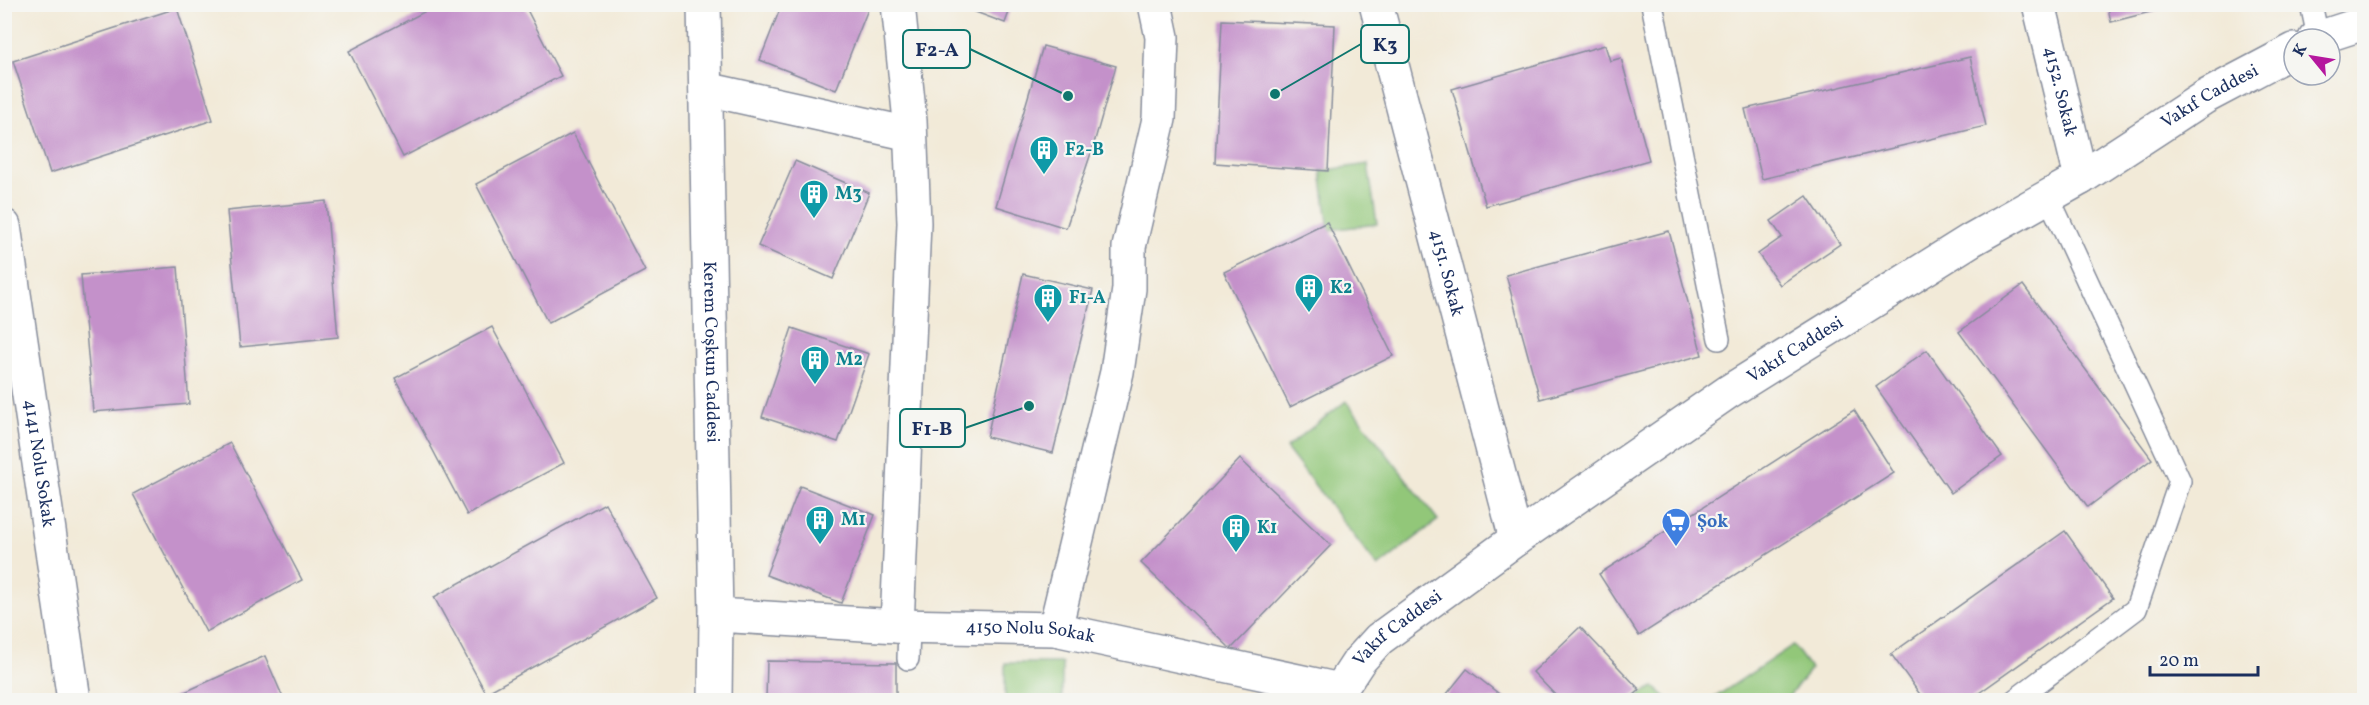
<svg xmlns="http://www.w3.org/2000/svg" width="2369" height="705" font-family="Vollkorn,serif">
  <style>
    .green { fill: #92c779; stroke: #567b6c; stroke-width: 1.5 }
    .building { fill: #c491ca }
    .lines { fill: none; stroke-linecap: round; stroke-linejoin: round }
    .lane-casing { stroke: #868c9b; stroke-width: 24 }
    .street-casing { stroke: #868c9b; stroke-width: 36 }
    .secondary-casing { stroke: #868c9b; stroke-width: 36 }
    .lane { stroke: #fff; stroke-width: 21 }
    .street { stroke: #fff; stroke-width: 33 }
    .secondary { stroke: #fff; stroke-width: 33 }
    .labels { text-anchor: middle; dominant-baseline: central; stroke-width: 4.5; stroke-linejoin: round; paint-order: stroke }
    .street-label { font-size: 18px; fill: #1b2f5e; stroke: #f6f6f2 }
    .culture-label { font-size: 18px; font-weight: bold; fill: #0d838f; stroke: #f6f6f2; text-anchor: start }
    .shop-label { font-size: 18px; font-weight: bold; fill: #366cbe; stroke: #f6f6f2; text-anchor: start }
    .leader { fill: none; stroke: #0f766e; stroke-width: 2 }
    .callout-dot { fill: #0f766e; stroke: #f6f6f2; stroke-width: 2 }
    .callout { fill: #f6f6f2; stroke: #0f766e; stroke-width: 2 }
    .callout-label { font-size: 20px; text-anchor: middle; font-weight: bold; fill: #1b2f5e }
  </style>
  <rect width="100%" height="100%" fill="#f6f6f2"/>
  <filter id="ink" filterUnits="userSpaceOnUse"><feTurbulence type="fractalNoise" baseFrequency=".0167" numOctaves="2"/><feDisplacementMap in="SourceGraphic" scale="12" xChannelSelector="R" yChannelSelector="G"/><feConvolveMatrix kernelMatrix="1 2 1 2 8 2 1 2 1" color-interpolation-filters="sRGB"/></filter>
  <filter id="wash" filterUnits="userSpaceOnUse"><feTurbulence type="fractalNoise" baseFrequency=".008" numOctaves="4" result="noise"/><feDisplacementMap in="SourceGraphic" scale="24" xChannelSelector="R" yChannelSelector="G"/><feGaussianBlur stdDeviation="1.35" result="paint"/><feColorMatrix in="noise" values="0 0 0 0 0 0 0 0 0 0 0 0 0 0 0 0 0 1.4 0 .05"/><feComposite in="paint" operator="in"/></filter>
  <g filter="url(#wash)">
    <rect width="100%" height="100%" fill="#f2ead8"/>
    <g class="green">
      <polygon points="1368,164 1377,224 1329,230 1321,171"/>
      <polygon points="1346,401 1438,520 1378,567 1286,448"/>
      <polygon points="1793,645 1811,669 1786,700 1711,700"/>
      <rect x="1005" y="663" width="57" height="37"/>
      <polygon points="1654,687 1669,700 1633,700 1642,693"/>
    </g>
    <g id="blocks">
      <g class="building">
        <polygon points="439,4 524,4 561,76 403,157 349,51"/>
        <polygon points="782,4 870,4 836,90 760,60"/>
        <polygon points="954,4 1012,4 1005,23"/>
        <polygon points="2107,4 2178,4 2178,5 2111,22"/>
        <polygon points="177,8 213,120 50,173 13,61"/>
        <polygon points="1222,20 1335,25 1328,171 1215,163"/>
        <polygon points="1605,45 1610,61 1621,58 1649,160 1486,206 1452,89"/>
        <polygon points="1043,46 1116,66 1093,147 1066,228 996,206"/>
        <polygon points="1970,57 1986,126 1762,179 1745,109"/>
        <polygon points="573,133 645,271 548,323 476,184"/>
        <polygon points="795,161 869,193 833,279 758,246"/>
        <polygon points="1807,196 1840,244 1780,285 1758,254 1782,237 1771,221"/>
        <polygon points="326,201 338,337 240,347 227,211"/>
        <polygon points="1327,222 1393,356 1290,407 1224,272"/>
        <polygon points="1669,231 1702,355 1540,399 1506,275"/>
        <polygon points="178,267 189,404 93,412 81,275"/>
        <polygon points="1023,274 1093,290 1053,453 987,437"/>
        <polygon points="2023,285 2152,459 2088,507 1959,332"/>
        <polygon points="492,327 564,463 467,515 395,378"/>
        <polygon points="792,328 869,354 838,442 762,417"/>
        <polygon points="1927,350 2002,456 1951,493 1876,387"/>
        <polygon points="1854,410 1894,473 1639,636 1599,574"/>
        <polygon points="230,443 302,580 206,632 133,494"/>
        <polygon points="1240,459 1331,545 1231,649 1141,563"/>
        <polygon points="800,486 875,515 841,603 766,575"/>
        <polygon points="605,503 657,598 486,693 434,597"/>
        <polygon points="2065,531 2113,598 1969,700 1924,700 1891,654"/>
        <polygon points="1580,627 1640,690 1628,700 1560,700 1533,672"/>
        <polygon points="265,656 284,700 167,700"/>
        <polygon points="767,661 896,663 896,700 766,700"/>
        <polygon points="1467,669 1507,700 1442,700"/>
      </g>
    </g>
  </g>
  <g filter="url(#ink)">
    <use href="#blocks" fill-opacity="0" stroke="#868c9b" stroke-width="1.5"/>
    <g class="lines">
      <g class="lane-casing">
        <g id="lane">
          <polyline points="1652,4 1719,339"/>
          <polyline points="2311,4 2318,37"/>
          <polyline points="908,659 909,627"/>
          <polyline points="2015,700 2136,609 2180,481 2048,196"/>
        </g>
      </g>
      <g class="street-casing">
        <g id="street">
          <path id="s1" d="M1376,4L1516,539"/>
          <path id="s2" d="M2039,4L2081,178"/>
          <polyline points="2315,39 2364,23"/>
          <polyline points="706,89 910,134"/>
          <path id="s3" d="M4,226L74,700"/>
          <path id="s4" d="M716,615L897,626L1055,629L1340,690"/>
          <polyline points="897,626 914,223 910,121 898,4"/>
          <polyline points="1055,629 1117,372 1129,289 1129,247 1159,119 1162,37 1155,4"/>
          <path id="s5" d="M1337,700L1340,690L1359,661L1379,639L1516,539L1728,392L1971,240L2081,178L2205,97L2294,50"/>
        </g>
      </g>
      <g class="secondary-casing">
        <g id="secondary">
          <path id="s6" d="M704,4L716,615L715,700"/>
        </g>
      </g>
      <use href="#lane" class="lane"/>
      <use href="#street" class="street"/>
      <use href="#secondary" class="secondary"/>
    </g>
  </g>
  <defs>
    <g id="building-pin" transform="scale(1.5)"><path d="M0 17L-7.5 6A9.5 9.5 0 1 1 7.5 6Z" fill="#0f9aa8" stroke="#f6f6f2"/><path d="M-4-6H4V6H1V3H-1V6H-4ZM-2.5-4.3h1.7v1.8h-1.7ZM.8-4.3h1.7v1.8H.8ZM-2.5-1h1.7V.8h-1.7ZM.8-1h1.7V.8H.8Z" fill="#fff"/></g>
    <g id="supermarket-pin" transform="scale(1.5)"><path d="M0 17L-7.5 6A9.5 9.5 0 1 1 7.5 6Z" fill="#3f7fe0" stroke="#f6f6f2"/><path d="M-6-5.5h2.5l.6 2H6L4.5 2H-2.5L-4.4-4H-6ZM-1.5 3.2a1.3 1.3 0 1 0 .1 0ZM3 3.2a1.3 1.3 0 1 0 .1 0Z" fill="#fff"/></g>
  </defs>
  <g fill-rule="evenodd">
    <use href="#building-pin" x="1044" y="150"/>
    <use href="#building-pin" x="814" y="194"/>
    <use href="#building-pin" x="1309" y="288"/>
    <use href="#building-pin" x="1048" y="298"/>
    <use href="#building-pin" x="815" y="360"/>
    <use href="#building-pin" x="820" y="520"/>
    <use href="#supermarket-pin" x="1676" y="522"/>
    <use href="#building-pin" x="1236" y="528"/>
  </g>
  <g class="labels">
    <g class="street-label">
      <text stroke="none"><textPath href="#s2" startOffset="90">4152. Sokak</textPath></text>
      <text stroke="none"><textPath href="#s5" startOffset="1068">Vakıf Caddesi</textPath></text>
      <text stroke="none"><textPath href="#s1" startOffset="278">4151. Sokak</textPath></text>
      <text stroke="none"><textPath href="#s5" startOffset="582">Vakıf Caddesi</textPath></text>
      <text stroke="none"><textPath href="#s6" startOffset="348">Kerem Coşkun Caddesi</textPath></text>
      <text stroke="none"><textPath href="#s3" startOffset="240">4141 Nolu Sokak</textPath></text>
      <text stroke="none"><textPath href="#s5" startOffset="96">Vakıf Caddesi</textPath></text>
      <text stroke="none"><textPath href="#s4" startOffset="315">4150 Nolu Sokak</textPath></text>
    </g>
    <g class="culture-label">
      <text x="1065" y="150">F2-B</text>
      <text x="835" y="194">M3</text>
      <text x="1330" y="288">K2</text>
      <text x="1069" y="298">F1-A</text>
      <text x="836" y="360">M2</text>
      <text x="841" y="520">M1</text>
      <text x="1257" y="528">K1</text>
    </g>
    <g class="shop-label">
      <text x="1697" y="522">Şok</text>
    </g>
  </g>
  <path class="leader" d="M1275 94L1361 44M1068 96L970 49M1029 406L965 428"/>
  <g class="callout-dot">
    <circle cx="1275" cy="94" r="6"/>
    <circle cx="1068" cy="96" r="6"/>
    <circle cx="1029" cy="406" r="6"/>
  </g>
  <g class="callout">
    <rect x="1361" y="25" width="48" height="38" rx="6"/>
    <rect x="903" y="30" width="67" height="38" rx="6"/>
    <rect x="900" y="409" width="65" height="38" rx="6"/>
  </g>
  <g class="callout-label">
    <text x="1385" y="51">K3</text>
    <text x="937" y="56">F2-A</text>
    <text x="932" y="435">F1-B</text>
  </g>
  <rect width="2369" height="705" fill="none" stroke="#f6f6f2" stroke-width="24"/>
  <g transform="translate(2312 57) rotate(300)"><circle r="28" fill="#f6f6f2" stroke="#9ea6b7" stroke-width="1.5"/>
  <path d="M0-4.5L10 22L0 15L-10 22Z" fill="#b5179e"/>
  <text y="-9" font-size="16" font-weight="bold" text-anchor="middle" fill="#1b2f5e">K</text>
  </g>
  <path d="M2150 666v9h108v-9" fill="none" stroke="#1b2f5e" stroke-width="3"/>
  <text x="2159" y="666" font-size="18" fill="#1b2f5e" stroke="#f6f6f2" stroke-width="4.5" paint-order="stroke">20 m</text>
</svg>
